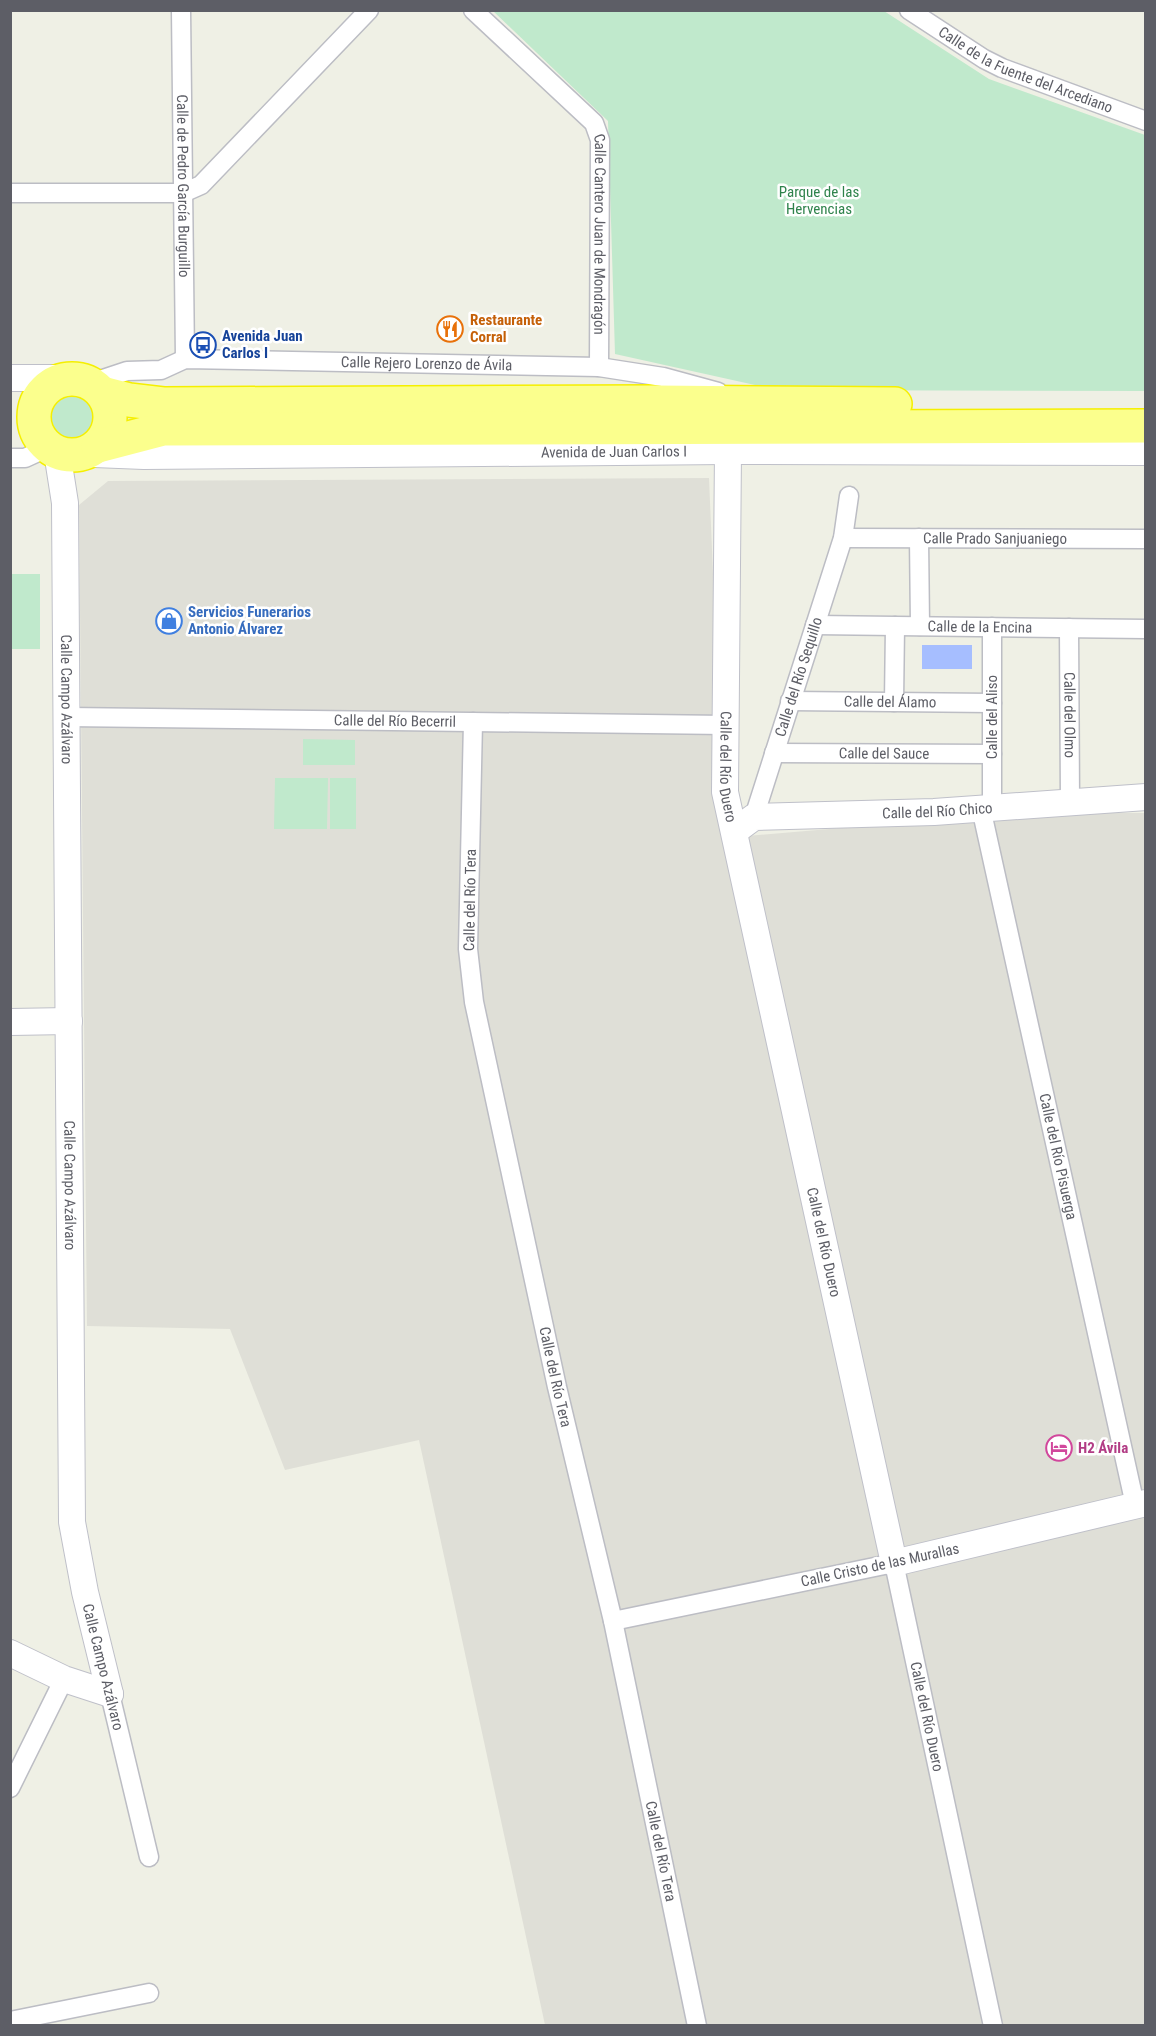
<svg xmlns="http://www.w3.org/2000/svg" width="1156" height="2036" font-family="'Roboto Condensed',sans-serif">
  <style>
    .industrial { fill: #dfdfd7 }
    .green { fill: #c0e9cc }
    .water { fill: #a6beff }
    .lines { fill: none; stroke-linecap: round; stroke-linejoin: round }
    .street-casing { stroke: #bcbdc4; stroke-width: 21 }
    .secondary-casing { stroke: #bfc0c9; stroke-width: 28 }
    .highway-casing { stroke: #f5ef00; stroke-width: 36 }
    .street { stroke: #fff; stroke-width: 18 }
    .secondary { stroke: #fff; stroke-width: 26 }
    .highway { stroke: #fbff8d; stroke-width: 33 }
    .labels { text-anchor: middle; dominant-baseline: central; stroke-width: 5; stroke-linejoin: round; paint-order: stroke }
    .street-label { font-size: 15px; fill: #5d5e66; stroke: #fff }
    .park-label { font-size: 15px; fill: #2f834c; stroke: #fff }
    .food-label { font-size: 15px; font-weight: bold; fill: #c56008; stroke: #fff; text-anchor: start }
    .transit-label { font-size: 15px; font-weight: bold; fill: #164399; stroke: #fff; text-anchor: start }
    .shop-label { font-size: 15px; font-weight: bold; fill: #366cbe; stroke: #fff; text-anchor: start }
    .hotel-label { font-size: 15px; font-weight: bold; fill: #b23c85; stroke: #fff; text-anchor: start }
  </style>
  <rect width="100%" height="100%" fill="#eff0e5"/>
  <polygon class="industrial" points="709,478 724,838 1016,813 1145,813 1145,2025 545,2025 419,1440 285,1470 230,1329 87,1326 79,505 108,481"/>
  <g class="green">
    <polygon points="493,11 884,11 989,79 1145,135 1145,391 777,390 615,354 608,121"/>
    <circle cx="73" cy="416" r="23"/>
    <rect x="11" y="574" width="29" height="75"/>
    <polygon points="303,739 355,740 355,765 303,765"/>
    <polygon points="275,778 328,778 327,829 274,829"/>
    <rect x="330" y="778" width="26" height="51"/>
  </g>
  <rect class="water" x="922" y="645" width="50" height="24"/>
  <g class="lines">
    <g class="street-casing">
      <g id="street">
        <path id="s1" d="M181,10L185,359"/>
        <path id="s2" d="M473,10L594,123L600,140L599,367"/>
        <path id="s3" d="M909,10L984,59L1002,68L1146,121"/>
        <polyline points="10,193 183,193 201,185 369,10"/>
        <path id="s4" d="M91,383L127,371L161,370L185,359L599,367L663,377L718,392"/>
        <polyline points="10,458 25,458 49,447"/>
        <path id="s5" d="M843,538L1146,539"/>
        <polyline points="919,538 920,626"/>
        <path id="s6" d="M815,625L1146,629"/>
        <polyline points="992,627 992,808"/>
        <path id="s7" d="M1069,628L1070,802"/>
        <path id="s8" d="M790,701L992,703"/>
        <polyline points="894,702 895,626"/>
        <path id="s9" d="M67,717L726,725"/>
        <path id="s10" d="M473,722L468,949L474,1002L557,1387L613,1621L697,2026"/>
        <path id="s11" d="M774,753L992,754"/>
        <path id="s12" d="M981,808L1135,1505"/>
        <path id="s13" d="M754,817L843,538L849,496"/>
        <path id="s14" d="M613,1621L894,1563L993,2026"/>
        <polyline points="110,1694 149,1857"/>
        <polyline points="10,1788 64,1679"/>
        <polyline points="10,2021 149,1993"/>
      </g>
    </g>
    <g class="secondary-casing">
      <g id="secondary">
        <polyline points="10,378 67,378"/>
        <path id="s15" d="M728,451L725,792L894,1563L1146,1503"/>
        <path id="s16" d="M57,452L65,503L72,1522L85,1592L110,1694"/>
        <path id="s17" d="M94,454L144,456L728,451L1146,452"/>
        <path id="s18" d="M735,831L754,817L934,812L1146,797"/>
        <polyline points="10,1022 69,1021"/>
        <polyline points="10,1653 64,1679 110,1694"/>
      </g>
    </g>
    <g class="highway-casing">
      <g id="highway">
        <circle cx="72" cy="417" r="38"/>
        <polyline points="102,393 129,400 163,404 656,402 895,404"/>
        <polyline points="98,446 163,429 1146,426"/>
      </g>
    </g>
    <use href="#street" class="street"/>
    <use href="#secondary" class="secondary"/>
    <use href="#highway" class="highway"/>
  </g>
  <defs>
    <g id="restaurant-ring" transform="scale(1.35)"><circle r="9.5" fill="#fff" stroke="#e8710a" stroke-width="1.5"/><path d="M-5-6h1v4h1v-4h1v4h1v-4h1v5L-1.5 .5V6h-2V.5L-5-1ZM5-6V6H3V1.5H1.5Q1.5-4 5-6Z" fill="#e8710a"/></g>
    <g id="bus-ring" transform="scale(1.35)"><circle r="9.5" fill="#fff" stroke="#1a4fb4" stroke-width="1.5"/><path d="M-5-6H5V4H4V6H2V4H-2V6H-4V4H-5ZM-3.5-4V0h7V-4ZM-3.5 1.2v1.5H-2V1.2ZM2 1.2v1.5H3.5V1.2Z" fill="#1a4fb4"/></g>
    <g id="shop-ring" transform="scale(1.35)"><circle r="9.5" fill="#fff" stroke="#3f7fe0" stroke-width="1.5"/><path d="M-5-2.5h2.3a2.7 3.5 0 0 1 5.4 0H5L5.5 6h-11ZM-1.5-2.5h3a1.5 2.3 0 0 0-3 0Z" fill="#3f7fe0"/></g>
    <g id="hotel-ring" transform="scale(1.35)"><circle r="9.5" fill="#fff" stroke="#d1479c" stroke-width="1.5"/><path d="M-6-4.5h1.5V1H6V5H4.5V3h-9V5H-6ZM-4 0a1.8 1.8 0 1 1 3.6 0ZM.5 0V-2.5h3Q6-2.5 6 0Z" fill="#d1479c"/></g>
  </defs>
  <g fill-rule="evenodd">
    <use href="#restaurant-ring" x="450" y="329"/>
    <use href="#bus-ring" x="203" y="345"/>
    <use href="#shop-ring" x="169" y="621"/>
    <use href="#hotel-ring" x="1059" y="1448"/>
  </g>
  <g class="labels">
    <g class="street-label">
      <text stroke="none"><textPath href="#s3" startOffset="132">Calle de la Fuente del Arcediano</textPath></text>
      <text stroke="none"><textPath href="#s1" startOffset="176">Calle de Pedro García Burguillo</textPath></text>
      <text stroke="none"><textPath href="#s2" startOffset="278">Calle Cantero Juan de Mondragón</textPath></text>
      <text stroke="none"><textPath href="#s4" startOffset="340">Calle Rejero Lorenzo de Ávila</textPath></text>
      <text stroke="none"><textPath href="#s17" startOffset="520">Avenida de Juan Carlos I</textPath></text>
      <text stroke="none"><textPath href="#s5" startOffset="152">Calle Prado Sanjuaniego</textPath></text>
      <text stroke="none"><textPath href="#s6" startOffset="165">Calle de la Encina</textPath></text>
      <text stroke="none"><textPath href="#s13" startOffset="147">Calle del Río Sequillo</textPath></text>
      <text stroke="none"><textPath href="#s16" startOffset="248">Calle Campo Azálvaro</textPath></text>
      <text stroke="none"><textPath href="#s8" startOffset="100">Calle del Álamo</textPath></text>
      <text stroke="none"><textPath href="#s7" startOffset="87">Calle del Olmo</textPath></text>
      <text transform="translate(992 717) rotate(-90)">Calle del Aliso</text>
      <text stroke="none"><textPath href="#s9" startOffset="328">Calle del Río Becerril</textPath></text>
      <text stroke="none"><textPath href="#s11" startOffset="110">Calle del Sauce</textPath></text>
      <text stroke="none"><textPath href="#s15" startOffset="316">Calle del Río Duero</textPath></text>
      <text stroke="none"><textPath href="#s18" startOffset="207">Calle del Río Chico</textPath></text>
      <text transform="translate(470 900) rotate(-89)">Calle del Río Tera</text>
      <text stroke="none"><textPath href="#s12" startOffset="357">Calle del Río Pisuerga</textPath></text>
      <text stroke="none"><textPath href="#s16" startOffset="734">Calle Campo Azálvaro</textPath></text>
      <text stroke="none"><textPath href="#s15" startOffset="802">Calle del Río Duero</textPath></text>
      <text stroke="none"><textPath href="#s10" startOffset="664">Calle del Río Tera</textPath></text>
      <text transform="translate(880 1565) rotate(-12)">Calle Cristo de las Murallas</text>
      <text transform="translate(103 1667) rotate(76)">Calle Campo Azálvaro</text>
      <text stroke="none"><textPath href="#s14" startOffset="444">Calle del Río Duero</textPath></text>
      <text stroke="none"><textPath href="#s10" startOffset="1150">Calle del Río Tera</textPath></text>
    </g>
    <g class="park-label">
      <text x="819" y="192">Parque de las<tspan x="819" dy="17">Hervencias</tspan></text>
    </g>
    <g class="food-label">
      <text x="470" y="320">Restaurante<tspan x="470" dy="17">Corral</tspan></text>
    </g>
    <g class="transit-label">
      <text x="222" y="336">Avenida Juan<tspan x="222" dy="17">Carlos I</tspan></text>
    </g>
    <g class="shop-label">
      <text x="188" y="612">Servicios Funerarios<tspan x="188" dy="17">Antonio Álvarez</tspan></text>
    </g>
    <g class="hotel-label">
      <text x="1078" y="1448">H2 Ávila</text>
    </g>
  </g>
  <rect width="1156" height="2036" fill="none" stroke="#5d5e66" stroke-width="24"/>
</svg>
